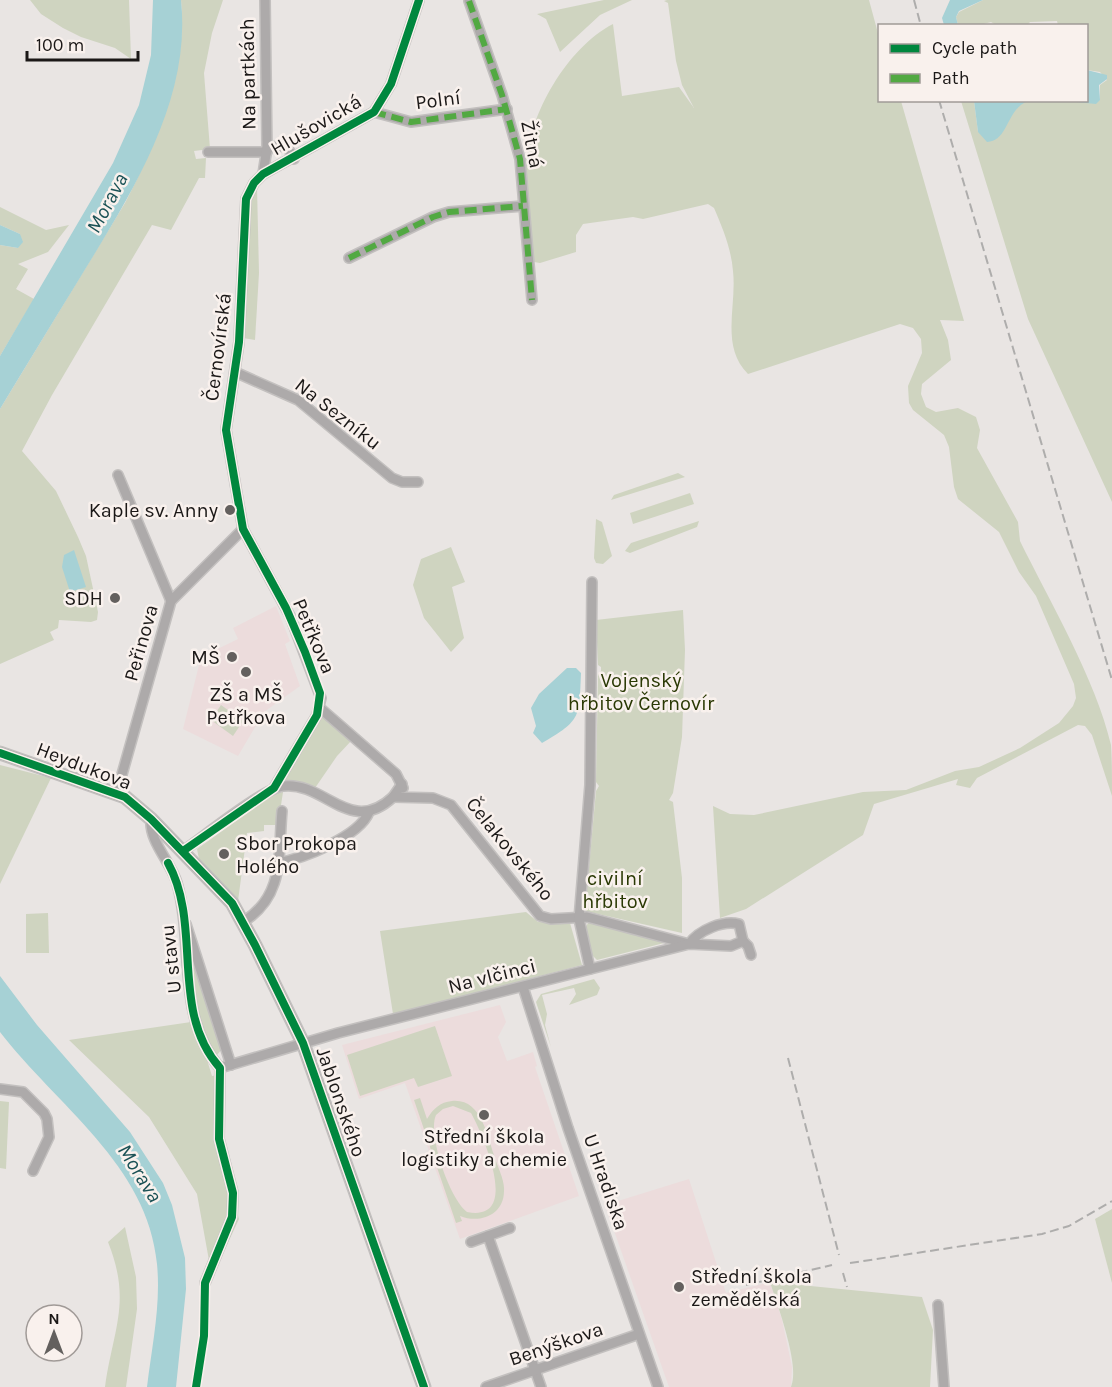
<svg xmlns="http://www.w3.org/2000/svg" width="1112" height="1387" font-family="Karla,sans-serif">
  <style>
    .education { fill: #ecdcdc }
    .green { fill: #cfd4c0; fill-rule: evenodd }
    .water { fill: #a6d1d5 }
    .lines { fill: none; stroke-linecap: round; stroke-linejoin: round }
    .street-casing { stroke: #c3c0bf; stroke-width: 12 }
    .secondary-casing { stroke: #c3c0bf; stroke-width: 15 }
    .street { stroke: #adaaaa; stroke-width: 9 }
    .secondary { stroke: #adaaa8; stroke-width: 12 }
    .rail { stroke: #aeadac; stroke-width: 2; stroke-dasharray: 9 4.5; stroke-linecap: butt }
    .quiet { stroke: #52a942; stroke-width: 6; stroke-dasharray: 12 6; stroke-linecap: butt }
    .cycleway-casing { stroke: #f9f1ed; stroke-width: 11 }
    .cycleway { stroke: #00873e; stroke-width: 8 }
    .poi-dot { fill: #63605e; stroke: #f9f1ed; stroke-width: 2 }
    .labels { text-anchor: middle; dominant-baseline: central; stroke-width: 5; stroke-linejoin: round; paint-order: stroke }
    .street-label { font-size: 20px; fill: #1b1817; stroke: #f9f1ed }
    .poi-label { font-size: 20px; fill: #1b1817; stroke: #f9f1ed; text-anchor: end }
    .park-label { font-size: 20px; fill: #2a3904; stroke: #f9f1ed }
    .water-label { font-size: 21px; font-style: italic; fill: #1b5256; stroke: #f9f1ed }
  </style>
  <rect width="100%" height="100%" fill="#e9e5e3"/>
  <g class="education">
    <polygon points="276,606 290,641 285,644 300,686 264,712 238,756 183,729 201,657 238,639 233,628"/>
    <polygon points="500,1005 506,1022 498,1037 507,1061 533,1052 537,1066 535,1067 579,1196 460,1239 405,1083 359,1099 342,1045"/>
    <polygon points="689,1179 726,1293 770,1282 782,1320 792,1367 791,1387 669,1387 605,1205"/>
  </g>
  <g class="green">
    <polygon points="30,0 129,0 131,59 115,48 81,37 63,28 41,14"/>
    <path d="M181,0H223L212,33L204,73L210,149L194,151L196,159L206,158L205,178H199L171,230L152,225L52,395L22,451L56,491L78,537L86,556L98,612L97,620L91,622L59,620L58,628L50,632L54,640L0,664V409L125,203C157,142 188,69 181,0Z"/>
    <polygon points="604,0 632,0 600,15 560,52 546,19 537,14"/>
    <path d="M667,0H869L879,37L880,100L901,101L964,321L940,320L948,340L951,360L922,384L921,394L926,407L936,412L958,408L976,417L980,430L977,448L1018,522L1020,541C1050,602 1096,680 1111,745C1112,760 1112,780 1112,796L1092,735L1085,726L1078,725L977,778L970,788L956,785L958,779L874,804L863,835L746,909L720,918L713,806L730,814L754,815L863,792L906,790L955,771L979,767L1020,748L1059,723L1073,706L1076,698L1074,684L1036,596L1019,572L999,532L958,499L954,487L949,447L944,435L913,410L909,403L908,386L922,353L921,339L913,328L900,324L748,374C720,346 737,306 733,271C731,248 723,229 714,208L708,204L643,219L633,217L583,224L576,235V252L540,263L534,262C529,230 524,197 526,165C529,114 567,48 613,24L622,96L679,87L694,108L682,85L676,61L668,3L664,1Z"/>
    <path d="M983,0H1112V502L1028,319L961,101H974L978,132C993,122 1011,103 1030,101C1054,97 1075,104 1100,100V85L1107,80L1100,72L1087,70L1086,26L1058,25L1057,21L1030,22L1027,25H996L991,22L980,25H958L956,17L959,12Z"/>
    <polygon points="257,187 259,273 255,340 243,338 250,199"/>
    <polygon points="0,207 46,230 69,225 48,252 18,264 28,269 16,289 34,299 0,356 0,245 18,248 20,234 0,225"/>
    <polygon points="678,473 685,477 611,500 614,495"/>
    <polygon points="690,493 694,504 633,524 630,513"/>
    <polygon points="596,519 602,522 612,556 603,564 596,563 594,558"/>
    <polygon points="699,521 697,527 630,553 625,551 631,543"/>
    <polygon points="451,547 465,582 452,587 464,638 451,652 424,618 413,585 421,559"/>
    <polygon points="683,610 685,650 682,737 673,793 669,800 673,802 682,878 682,933 585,911 596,791 599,786 596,782 598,674 601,671 601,667 598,665 596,620"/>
    <polygon points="221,705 243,721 233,736 211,720"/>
    <polygon points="322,714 352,740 337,756 315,788 295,781 284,780"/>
    <polygon points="0,765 51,778 0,884"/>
    <polygon points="283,792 278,825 264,825 264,831 247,833 238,901 199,859 197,849 274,794"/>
    <polygon points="526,912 538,922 570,923 582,965 393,1014 380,931"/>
    <polygon points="48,913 49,953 26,953 26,914"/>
    <polygon points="589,922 672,941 597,960 590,953 584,929"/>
    <polygon points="188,941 222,1049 217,1055 213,1054 207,1047 190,989"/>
    <polygon points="594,979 600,988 597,995 569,1005 576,994 574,988 542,995 547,1014 545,1025 551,1047 536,1002 541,994"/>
    <polygon points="191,1022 196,1024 212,1076 218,1075 219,1142 239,1219 212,1277 197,1194 149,1117 69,1040"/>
    <polygon points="435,1026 452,1076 418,1087 414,1078 360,1096 347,1055"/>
    <path d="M420,1098L427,1119C433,1109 440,1102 452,1101C481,1098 487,1135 494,1155C497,1166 505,1180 504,1191C504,1215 480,1224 460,1216L462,1221L456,1223L414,1100ZM453,1106L471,1113C483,1135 522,1223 467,1212C450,1200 427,1134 436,1115L443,1109Z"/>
    <polygon points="0,1101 9,1102 6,1169 0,1168"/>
    <polygon points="1112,1209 1112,1283 1095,1219"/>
    <path d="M125,1227L136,1277L137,1309L126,1387H105C113,1329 132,1302 108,1242Z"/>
    <path d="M770,1282L922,1297L933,1330L930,1387H791C801,1367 777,1304 770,1282Z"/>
  </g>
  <g class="water">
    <path d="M153,0H181C192,102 129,197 78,281C52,323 26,366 0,409V356L113,163L139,105L151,55Z"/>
    <polygon points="950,0 983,0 959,11 956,17 958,25 944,25 942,18"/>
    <polygon points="1087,70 1107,75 1107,79 1099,85 1100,100 1096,104 1066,101 1086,100"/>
    <path d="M974,101V100L1028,101C1006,109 1009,141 987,142L978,132Z"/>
    <polygon points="0,225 20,234 23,242 18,248 0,245"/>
    <polygon points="74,550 86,587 70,592 62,567 64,555"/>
    <path d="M567,668H576L581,673C579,717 582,720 542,743L533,733L536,726L531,708L539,694Z"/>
    <path d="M0,976L37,1025L130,1132L163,1183L172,1205L185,1258L186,1289L176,1387H147C152,1346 161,1305 157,1264C148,1165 56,1105 0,1032Z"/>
  </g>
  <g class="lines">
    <g class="street-casing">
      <g id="street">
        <polyline points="469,1 502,95 520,159 532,300"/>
        <polyline points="374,112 411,122 507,109"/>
        <path d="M267,148C282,145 288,144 294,159"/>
        <polyline points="208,152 267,152"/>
        <polyline points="263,174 267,148 265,0"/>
        <polyline points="349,258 433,217 449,212 523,206"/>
        <polyline points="235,372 298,400 392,478 402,482 418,482"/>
        <polyline points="118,475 171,601"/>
        <polyline points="320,708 396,774 403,788"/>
        <polyline points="402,784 393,797 433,798 451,805 540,916 551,919 587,917 689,944"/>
        <polyline points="274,788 317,715 321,698 290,616 243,529 226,430 239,342 246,199 254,183 263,174 374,112 391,84 419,0"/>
        <polyline points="117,792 171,601 243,529"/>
        <path d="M151,819C149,842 171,862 177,883C194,943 176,1018 220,1068"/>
        <path d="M183,851C202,838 264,788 283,786C325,781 350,837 393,797"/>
        <path d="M277,863C302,859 359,837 369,812"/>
        <path d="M243,922C285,896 278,855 282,811"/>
        <polyline points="186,924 231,1065"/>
        <polyline points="743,941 748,946 751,955"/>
        <polyline points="590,969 579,919 590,785 592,582"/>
        <polyline points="523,987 568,1128 658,1387"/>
        <path d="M220,1068L338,1033L689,944L731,946L743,941L739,924C723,920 699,930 689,944"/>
        <polyline points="0,1089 23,1092 44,1113 47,1119 49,1137 33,1171"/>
        <polyline points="488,1236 541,1387"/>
        <polyline points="471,1242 510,1228"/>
        <polyline points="205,1283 232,1217 233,1193 219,1139 220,1068"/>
        <polyline points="938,1305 944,1387"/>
        <polyline points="486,1387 639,1334"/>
      </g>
    </g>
    <g class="secondary-casing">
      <polyline id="secondary" points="0,753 125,797 151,819 232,903 255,945 303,1043 424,1387"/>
    </g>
    <use href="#street" class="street"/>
    <use href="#secondary" class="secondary"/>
    <g class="rail">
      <polyline points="914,0 921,26"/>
      <polyline points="939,100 1112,680"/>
      <polyline points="788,1058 839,1255"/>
      <polyline points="850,1263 1042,1234 1069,1226 1112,1201"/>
      <polyline points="843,1273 847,1287"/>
      <polyline points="746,1285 832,1265"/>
    </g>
    <g class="quiet">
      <polyline points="469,1 502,95 520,159 532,300"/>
      <polyline points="374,112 411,122 507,109"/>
      <polyline points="349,258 433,217 449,212 523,206"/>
    </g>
    <g class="cycleway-casing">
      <g id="cycleway">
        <polyline points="0,753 125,797 151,819 232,903 255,945 303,1043 424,1387"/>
        <polyline points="183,851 274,788 317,715 320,693 305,652 286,608 243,529 226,430 239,342 246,199 254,183 263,174 374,112 391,84 419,0"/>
        <path d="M168,863C203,926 169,1011 220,1068L219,1139L233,1193L232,1217L205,1283L204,1336L196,1387"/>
      </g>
    </g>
    <use href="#cycleway" class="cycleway"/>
  </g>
  <g class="poi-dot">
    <circle cx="230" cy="510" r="6"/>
    <circle cx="115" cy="598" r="6"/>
    <circle cx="232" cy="657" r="6"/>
    <circle cx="246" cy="672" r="6"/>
    <circle cx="224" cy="854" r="6"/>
    <circle cx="484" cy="1115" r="6"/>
    <circle cx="679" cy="1287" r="6"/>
  </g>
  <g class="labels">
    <g class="street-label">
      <text transform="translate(248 74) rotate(-91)">Na partkách</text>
      <text transform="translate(438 100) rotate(-7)">Polní</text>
      <text transform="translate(316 125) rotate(-30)">Hlušovická</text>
      <text transform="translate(532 144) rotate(79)">Žitná</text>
      <text transform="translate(218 347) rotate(-83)">Černovírská</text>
      <text transform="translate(338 414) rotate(38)">Na Sezníku</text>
      <text transform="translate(314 636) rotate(67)">Petřkova</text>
      <text transform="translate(141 643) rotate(-74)">Peřinova</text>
      <text transform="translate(84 766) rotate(21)">Heydukova</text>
      <text transform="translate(510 849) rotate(51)">Čelakovského</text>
      <text transform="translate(171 959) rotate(-96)">U stavu</text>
      <text transform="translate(492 976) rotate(-14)">Na vlčinci</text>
      <text transform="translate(341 1102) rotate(71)">Jablonského</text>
      <text transform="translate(606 1182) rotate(71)">U Hradiska</text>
      <text transform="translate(556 1344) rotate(-19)">Benýškova</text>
    </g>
    <g class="poi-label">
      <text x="218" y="510">Kaple sv. Anny</text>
      <text x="103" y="598">SDH</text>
      <text x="220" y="657">MŠ</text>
      <text x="246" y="694" text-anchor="middle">ZŠ a MŠ<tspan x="246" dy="23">Petřkova</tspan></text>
      <text x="236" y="843" text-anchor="start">Sbor Prokopa<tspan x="236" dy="23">Holého</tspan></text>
      <text x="484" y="1136" text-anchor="middle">Střední škola<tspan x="484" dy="23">logistiky a chemie</tspan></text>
      <text x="691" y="1276" text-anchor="start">Střední škola<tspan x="691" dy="23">zemědělská</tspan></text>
    </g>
    <g class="park-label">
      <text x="641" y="680">Vojenský<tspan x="641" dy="23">hřbitov Černovír</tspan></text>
      <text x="615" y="878">civilní<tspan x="615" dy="23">hřbitov</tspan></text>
    </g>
    <g class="water-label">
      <text transform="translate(107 203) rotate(-62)">Morava</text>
      <text transform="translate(140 1173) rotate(58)">Morava</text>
    </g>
  </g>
  <rect x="878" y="24" width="210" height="78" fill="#f9f1ed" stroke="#a09a97" stroke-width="1.5"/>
  <rect x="890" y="44" width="30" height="9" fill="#00873e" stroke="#a09a97" stroke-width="1.5"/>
  <text x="932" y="54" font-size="18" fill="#1b1817">Cycle path</text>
  <rect x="890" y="74" width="30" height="9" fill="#52a942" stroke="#a09a97" stroke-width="1.5"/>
  <text x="932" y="84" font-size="18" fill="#1b1817">Path</text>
  <g transform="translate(54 1333)"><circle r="28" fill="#f9f1ed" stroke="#a09a97" stroke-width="1.5"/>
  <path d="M0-4.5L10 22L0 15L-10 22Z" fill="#63605e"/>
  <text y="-9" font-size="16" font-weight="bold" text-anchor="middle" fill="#1b1817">N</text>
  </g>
  <path d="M27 51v9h111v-9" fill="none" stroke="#1b1817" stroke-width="3"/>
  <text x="36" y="51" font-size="18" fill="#1b1817" stroke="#f9f1ed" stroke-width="4.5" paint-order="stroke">100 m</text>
</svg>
